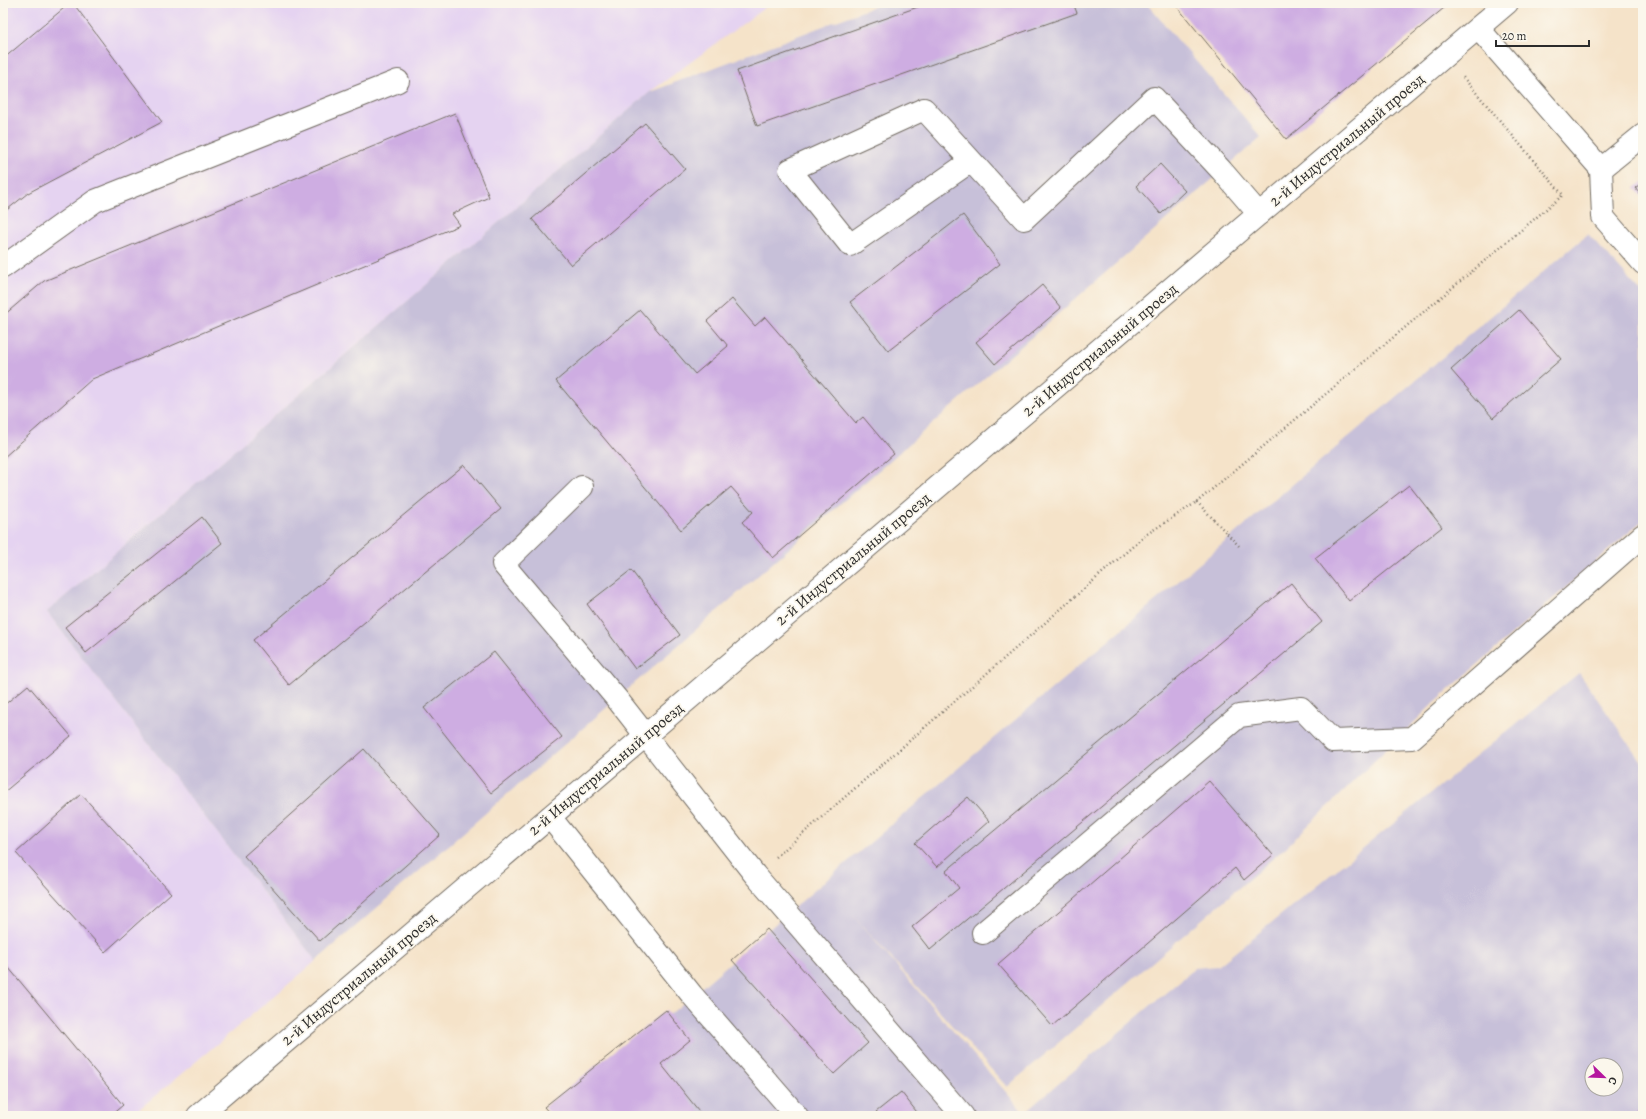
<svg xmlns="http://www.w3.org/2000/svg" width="1646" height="1119" font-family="Alegreya,serif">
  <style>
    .built { fill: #e5d3f1 }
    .industrial { fill: #c7c0d9; fill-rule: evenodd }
    .building { fill: #ceade2 }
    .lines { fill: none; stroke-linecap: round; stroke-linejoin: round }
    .minor-casing { stroke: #726b62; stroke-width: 24 }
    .path { stroke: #726b62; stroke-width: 2.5; stroke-dasharray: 1 3; stroke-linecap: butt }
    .minor { stroke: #fff; stroke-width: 22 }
    .labels { text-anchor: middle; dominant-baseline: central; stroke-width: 3.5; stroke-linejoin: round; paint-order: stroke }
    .street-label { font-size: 16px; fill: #2b2b2b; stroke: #fbf7ec }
  </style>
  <rect width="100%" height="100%" fill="#fbf7ec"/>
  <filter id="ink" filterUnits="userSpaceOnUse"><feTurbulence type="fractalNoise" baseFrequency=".025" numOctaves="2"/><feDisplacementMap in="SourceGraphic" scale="8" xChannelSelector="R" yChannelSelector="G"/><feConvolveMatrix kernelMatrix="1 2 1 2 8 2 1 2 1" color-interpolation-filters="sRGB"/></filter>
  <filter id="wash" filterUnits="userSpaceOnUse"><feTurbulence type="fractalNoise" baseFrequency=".012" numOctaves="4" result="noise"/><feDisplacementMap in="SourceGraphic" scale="16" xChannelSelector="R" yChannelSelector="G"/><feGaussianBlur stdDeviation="0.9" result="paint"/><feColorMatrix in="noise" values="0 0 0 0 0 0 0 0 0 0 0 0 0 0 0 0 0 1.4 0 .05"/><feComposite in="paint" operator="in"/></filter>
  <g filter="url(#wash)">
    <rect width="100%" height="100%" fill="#f5e3c9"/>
    <polygon class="built" points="3,3 771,3 650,92 47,612 316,961 131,1116 3,1116"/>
    <g class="industrial">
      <polygon points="884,3 1146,3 1261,137 316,961 47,612 650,92"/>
      <path d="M1588,234L1643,294V520L1436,701L1285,848L1007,1087L849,911L1024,1113L1195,968L1218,966L1579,673L1643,764V1116H552L824,882ZM1592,1065H1616V1089H1592Z"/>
    </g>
    <g id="blocks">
      <g class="building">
        <polygon points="70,3 73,3 162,122 28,193 3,213 3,59"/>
        <polygon points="929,3 1073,3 1077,13 757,126 737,71"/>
        <polygon points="1174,3 1450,3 1286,139"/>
        <polygon points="455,113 489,197 452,214 460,225 92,379 3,458 3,316 44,281"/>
        <polygon points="645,123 685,169 571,265 532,219"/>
        <polygon points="1160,164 1185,191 1161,214 1136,186"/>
        <polygon points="1643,182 1643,198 1635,188"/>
        <polygon points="963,215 1000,264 888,351 850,302"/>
        <polygon points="1042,285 1061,308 995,364 976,342"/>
        <polygon points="732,299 755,326 765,317 856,423 863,417 894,454 773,558 742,522 753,512 731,487 681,530 556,381 640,310 695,374 728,346 707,321"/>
        <polygon points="1519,310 1561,359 1493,418 1451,370"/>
        <polygon points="464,465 501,509 289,685 253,640"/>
        <polygon points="1409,485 1442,527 1349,601 1315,558"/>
        <polygon points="202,517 222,543 86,653 65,627"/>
        <polygon points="631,570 680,635 635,669 587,604"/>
        <polygon points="1291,583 1322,622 930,950 912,927 959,888 946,871"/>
        <polygon points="494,652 562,737 491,793 424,708"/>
        <polygon points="28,685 71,736 3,793 3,706"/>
        <polygon points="364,749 440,835 320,941 244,856"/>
        <polygon points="1209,781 1273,855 1244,880 1235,868 1052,1026 998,964"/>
        <polygon points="81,794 171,893 105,952 16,853"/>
        <polygon points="968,797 989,821 937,867 915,843"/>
        <polygon points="767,929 868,1043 834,1074 732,960"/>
        <polygon points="3,961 123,1105 110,1116 3,1116"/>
        <polygon points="666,1010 690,1040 661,1064 703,1116 552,1116 544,1107"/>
        <polygon points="901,1092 920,1116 879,1116 876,1112"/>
        <polygon points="1643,1107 1643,1116 1632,1116"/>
      </g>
    </g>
  </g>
  <g filter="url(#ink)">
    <use href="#blocks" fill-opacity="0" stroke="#726b62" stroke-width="1"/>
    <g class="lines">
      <g class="minor-casing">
        <g id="minor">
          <polyline points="1478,28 1601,169 1643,135"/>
          <polyline points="971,161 850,245 790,170 924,109 1024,219 1154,98 1222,171 1259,214"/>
          <polyline points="1601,169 1603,217 1643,263"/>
          <polyline points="3,267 95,201 398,81"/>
          <polyline points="582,487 503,564 617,699 755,875 963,1116"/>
          <polyline points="550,817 692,995 797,1116"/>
          <polyline points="983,933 1239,716 1301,708 1333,741 1412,738 1643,535"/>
          <polyline points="198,1116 1507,3"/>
        </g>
      </g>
      <g class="path">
        <polyline points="1239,546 1197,502 1563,195 1462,76"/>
        <polyline points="776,857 1147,534 1197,502"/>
      </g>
      <use href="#minor" class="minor"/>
    </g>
  </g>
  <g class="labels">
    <g class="street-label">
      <text transform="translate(1347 140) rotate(-40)">2-й Индустриальный проезд</text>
      <text transform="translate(1100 350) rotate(-40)">2-й Индустриальный проезд</text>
      <text transform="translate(853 559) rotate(-40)">2-й Индустриальный проезд</text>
      <text transform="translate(606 769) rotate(-40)">2-й Индустриальный проезд</text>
      <text transform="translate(359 979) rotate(-40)">2-й Индустриальный проезд</text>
    </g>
  </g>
  <rect width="1646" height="1119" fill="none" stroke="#fbf7ec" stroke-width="16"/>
  <g transform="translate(1604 1077) rotate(113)"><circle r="19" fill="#fbf7ec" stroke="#a8a59f"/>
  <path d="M0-3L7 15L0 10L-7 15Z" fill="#b5179e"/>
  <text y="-6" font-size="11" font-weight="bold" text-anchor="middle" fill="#2b2b2b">С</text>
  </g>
  <path d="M1496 40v6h93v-6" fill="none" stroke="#2b2b2b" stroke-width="2"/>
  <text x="1502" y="40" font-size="12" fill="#2b2b2b" stroke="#fbf7ec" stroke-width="3" paint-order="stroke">20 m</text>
</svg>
